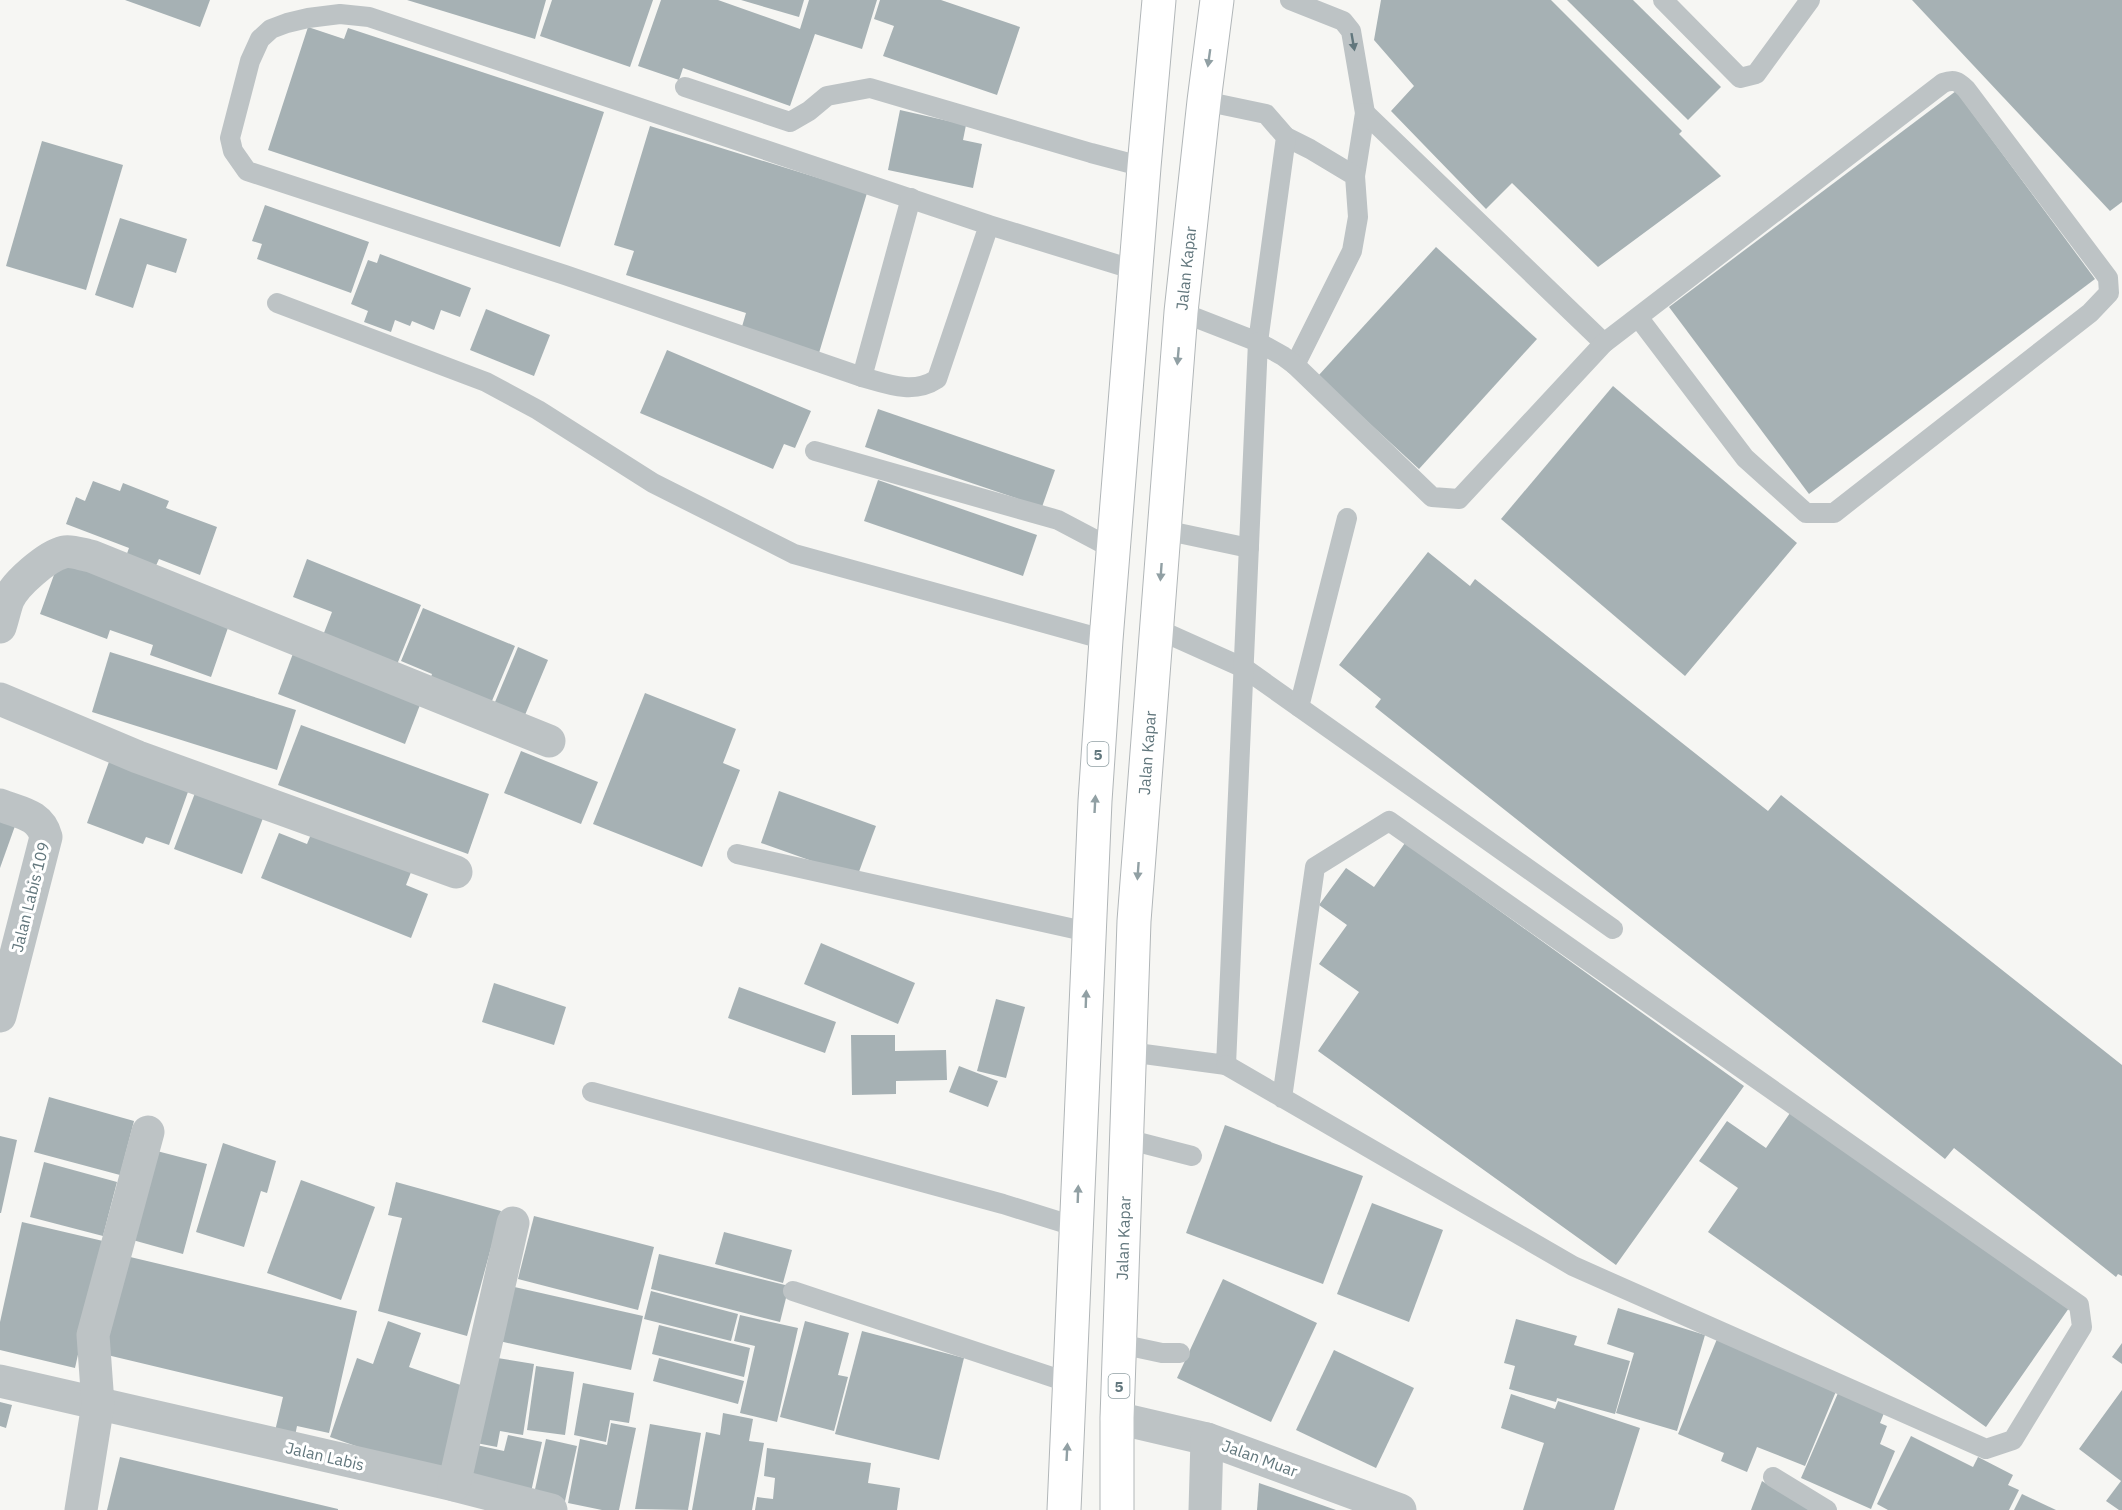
<svg xmlns="http://www.w3.org/2000/svg" width="2122" height="1510" font-family="'IBM Plex Sans',sans-serif">
  <style>
    .building { fill: #a6b1b4 }
    .lines { fill: none; stroke-linecap: round; stroke-linejoin: round }
    .highway-casing { stroke: #b1b6b8; stroke-width: 35 }
    .lane { stroke: #bdc3c5; stroke-width: 20 }
    .street { stroke: #bdc3c5; stroke-width: 33 }
    .highway { stroke: #fff; stroke-width: 33 }
    .oneway { fill: #62777d }
    .oneway2 { fill: #91a0a4 }
    .labels { text-anchor: middle; dominant-baseline: central; stroke-width: 6; stroke-linejoin: round; paint-order: stroke }
    .shield { fill: #fff; stroke: #91a0a4; stroke-width: 1.5 }
    .shield-label { font-size: 15px; font-weight: bold; fill: #62777d }
    .street-label { font-size: 16px; fill: #62777d; stroke: #fff }
  </style>
  <rect width="100%" height="100%" fill="#f6f6f3"/>
  <g class="building">
    <polygon points="125,0 210,0 200,27"/>
    <polygon points="407,0 546,0 535,39"/>
    <polygon points="552,0 653,0 630,67 540,36"/>
    <polygon points="661,0 718,0 800,29 809,0 877,0 862,49 815,34 790,106 683,68 679,80 638,66"/>
    <polygon points="741,0 804,0 799,17"/>
    <polygon points="880,0 941,0 1020,27 997,95 883,56 894,26 874,19"/>
    <polygon points="1381,0 1551,0 1682,131 1679,134 1721,176 1598,267 1512,183 1486,209 1391,111 1414,86 1374,40"/>
    <polygon points="1567,0 1633,0 1721,87 1688,120"/>
    <polygon points="1912,0 2122,0 2122,202 2110,211"/>
    <polygon points="308,27 344,39 348,28 604,112 560,247 268,150"/>
    <polygon points="1956,91 2095,279 1809,494 1669,307"/>
    <polygon points="900,110 966,125 963,140 982,144 973,188 888,170"/>
    <polygon points="650,126 867,193 819,353 741,330 746,313 626,275 634,251 614,245"/>
    <polygon points="42,141 123,165 86,290 6,266"/>
    <polygon points="265,205 369,242 351,293 257,259 262,244 252,241"/>
    <polygon points="120,218 187,239 176,273 147,264 133,308 95,295"/>
    <polygon points="1436,247 1537,339 1419,469 1318,376"/>
    <polygon points="380,254 471,288 460,317 441,310 434,330 412,321 410,326 395,320 391,332 364,322 368,311 351,304 368,260 377,263"/>
    <polygon points="486,309 550,335 534,376 470,350"/>
    <polygon points="667,350 811,411 795,448 784,444 773,469 640,413"/>
    <polygon points="1613,386 1797,543 1685,676 1501,519"/>
    <polygon points="878,409 1055,470 1042,507 865,447"/>
    <polygon points="878,480 1037,535 1023,576 864,521"/>
    <polygon points="93,481 120,491 123,483 169,501 166,508 217,527 200,575 159,559 154,570 125,559 129,548 66,524 76,497 85,501"/>
    <polygon points="1428,552 1470,586 1475,579 1768,811 1781,795 2122,1065 2122,1276 2118,1274 2116,1277 1954,1148 1945,1159 1375,707 1381,699 1339,665"/>
    <polygon points="60,558 231,619 211,677 150,655 153,645 110,630 107,639 40,614"/>
    <polygon points="307,559 421,605 396,667 322,638 332,612 293,597"/>
    <polygon points="423,608 515,646 489,708 429,683 432,674 401,661"/>
    <polygon points="518,647 548,660 520,727 490,714"/>
    <polygon points="295,648 423,697 405,744 278,694"/>
    <polygon points="110,652 296,710 277,770 92,712"/>
    <polygon points="645,693 736,729 723,763 740,770 702,867 593,824"/>
    <polygon points="301,725 489,794 468,854 278,785"/>
    <polygon points="521,751 598,782 581,824 504,793"/>
    <polygon points="110,759 189,789 169,845 146,837 143,844 87,823"/>
    <polygon points="779,791 876,826 857,877 761,843"/>
    <polygon points="195,793 263,818 242,874 174,849"/>
    <polygon points="0,821 15,826 0,868"/>
    <polygon points="314,827 413,867 406,885 428,894 411,938 261,878 279,833 307,844"/>
    <polygon points="1405,843 1744,1086 1616,1265 1318,1051 1359,992 1319,964 1347,925 1319,905 1346,868 1374,887"/>
    <polygon points="821,943 915,983 898,1024 804,984"/>
    <polygon points="494,983 566,1007 554,1045 482,1022"/>
    <polygon points="739,987 836,1022 825,1053 728,1018"/>
    <polygon points="996,999 1025,1007 1006,1078 977,1071"/>
    <polygon points="851,1035 895,1035 895,1051 946,1050 947,1080 896,1081 896,1094 852,1095"/>
    <polygon points="959,1066 998,1081 988,1107 949,1092"/>
    <polygon points="49,1097 134,1121 120,1175 34,1152"/>
    <polygon points="1790,1113 2069,1308 1986,1427 1708,1232 1738,1188 1699,1161 1727,1121 1766,1148"/>
    <polygon points="1225,1125 1363,1176 1323,1284 1186,1233"/>
    <polygon points="0,1136 17,1140 1,1213 0,1213"/>
    <polygon points="223,1143 276,1161 267,1193 261,1191 244,1247 196,1232"/>
    <polygon points="153,1150 207,1164 183,1254 129,1239"/>
    <polygon points="44,1162 117,1182 103,1236 30,1217"/>
    <polygon points="301,1180 375,1207 341,1300 267,1273"/>
    <polygon points="396,1182 501,1211 467,1336 378,1311 402,1218 388,1215"/>
    <polygon points="1372,1203 1443,1230 1409,1322 1337,1294"/>
    <polygon points="534,1216 654,1247 638,1310 518,1279"/>
    <polygon points="22,1222 103,1241 75,1368 0,1350 0,1322"/>
    <polygon points="724,1232 792,1250 783,1283 715,1264"/>
    <polygon points="659,1254 789,1286 780,1322 651,1289"/>
    <polygon points="126,1256 357,1311 329,1433 297,1426 295,1436 275,1431 283,1397 103,1354"/>
    <polygon points="1223,1279 1317,1323 1271,1422 1177,1378"/>
    <polygon points="510,1286 643,1316 631,1370 499,1341"/>
    <polygon points="651,1291 738,1314 731,1341 644,1319"/>
    <polygon points="1618,1308 1705,1335 1677,1431 1616,1413 1634,1353 1607,1344"/>
    <polygon points="740,1315 798,1328 777,1422 740,1413 755,1346 734,1341"/>
    <polygon points="1516,1319 1577,1336 1574,1345 1630,1361 1615,1414 1557,1398 1556,1402 1509,1389 1515,1366 1504,1363"/>
    <polygon points="388,1321 421,1333 409,1367 472,1389 442,1476 330,1437 357,1358 373,1364"/>
    <polygon points="805,1321 849,1333 838,1375 848,1377 834,1431 780,1417"/>
    <polygon points="659,1325 750,1348 744,1377 652,1354"/>
    <polygon points="862,1331 964,1358 939,1460 835,1434"/>
    <polygon points="1717,1339 1837,1389 1805,1466 1757,1447 1747,1472 1721,1461 1724,1453 1678,1434"/>
    <polygon points="2122,1343 2122,1364 2112,1357"/>
    <polygon points="1334,1350 1414,1388 1376,1468 1296,1430"/>
    <polygon points="485,1356 534,1364 523,1435 500,1431 497,1447 471,1442"/>
    <polygon points="659,1358 744,1381 738,1404 653,1381"/>
    <polygon points="536,1366 574,1372 565,1435 527,1430"/>
    <polygon points="583,1383 634,1393 629,1423 610,1420 606,1442 574,1435"/>
    <polygon points="2122,1390 2122,1510 2119,1510 2106,1501 2121,1481 2079,1449"/>
    <polygon points="1838,1393 1884,1413 1880,1423 1887,1426 1880,1444 1895,1451 1871,1509 1801,1478"/>
    <polygon points="1511,1394 1555,1409 1558,1401 1640,1428 1614,1510 1523,1510 1544,1443 1501,1428"/>
    <polygon points="0,1402 12,1405 6,1428 0,1426"/>
    <polygon points="723,1413 753,1419 749,1441 764,1443 752,1510 692,1510 706,1432 720,1435"/>
    <polygon points="611,1423 636,1428 619,1510 602,1510 568,1503 580,1439 607,1445"/>
    <polygon points="650,1424 701,1433 688,1510 635,1509"/>
    <polygon points="508,1435 542,1442 531,1492 465,1478 472,1444 504,1451"/>
    <polygon points="1911,1436 1973,1467 1978,1457 2013,1475 2008,1485 2019,1490 2009,1510 1888,1510 1877,1504"/>
    <polygon points="546,1439 577,1446 565,1501 534,1494"/>
    <polygon points="767,1448 871,1463 868,1483 900,1488 897,1510 755,1510 757,1497 773,1499 775,1478 764,1476"/>
    <polygon points="120,1457 338,1509 338,1510 107,1510"/>
    <polygon points="1762,1481 1810,1510 1751,1510"/>
    <polygon points="1259,1483 1336,1510 1257,1510"/>
    <polygon points="2022,1494 2056,1510 2014,1510"/>
  </g>
  <g class="lines">
    <g class="highway-casing">
      <g id="highway">
        <polyline points="1064,1510 1095,801 1106,640 1144,167 1159,0"/>
        <path id="s1" d="M1117,1510V1418L1134,921L1181,312L1204,101L1217,0"/>
      </g>
    </g>
    <g class="lane">
      <polyline points="1290,0 1343,21 1351,31 1365,113 1355,176"/>
      <polyline points="1663,0 1740,78 1756,74 1810,0"/>
      <polyline points="685,87 790,122 809,111 827,96 870,88 1091,153 1144,167"/>
      <polyline points="1365,113 1604,343"/>
      <polyline points="1286,137 1310,149 1355,176 1358,217 1352,251 1295,365"/>
      <path d="M989,225L937,379C913,395 887,384 862,377L565,275L247,171L233,151L230,138L250,61L260,39L271,29L287,23L308,18L340,14L369,17L989,225L1135,270"/>
      <polyline points="277,303 486,382 538,410 653,483 794,554 1106,640"/>
      <polyline points="1181,312 1258,342 1286,137 1266,114 1204,101"/>
      <polyline points="862,377 911,198"/>
      <polyline points="815,451 1058,520 1113,549"/>
      <polyline points="1164,530 1249,548"/>
      <polyline points="1157,629 1244,668 1613,929"/>
      <polyline points="1299,707 1347,518"/>
      <polyline points="737,854 1088,932"/>
      <path d="M1129,1052L1226,1065L1258,342L1283,356L1295,365L1432,497L1459,499L1604,343L1943,83C1954,79 1958,81 1966,89L2108,278L2109,293L2090,313L1834,513H1806L1745,458L1638,317"/>
      <polyline points="1226,1065 1573,1266 1986,1449 2013,1440 2082,1327 2079,1305 1389,821 1315,867 1282,1098"/>
      <polyline points="592,1092 1003,1204 1077,1227"/>
      <polyline points="1126,1139 1192,1156"/>
      <polyline points="793,1291 1070,1383"/>
      <polyline points="1120,1344 1162,1353 1180,1353"/>
      <polyline points="1773,1477 1827,1510"/>
    </g>
    <g class="street">
      <path d="M0,627C3,618 5,608 8,600C15,584 47,556 64,552C72,550 83,555 91,556L549,741"/>
      <polyline points="0,699 138,757 456,872"/>
      <path d="M0,805C20,813 40,814 46,837L0,1016"/>
      <polyline points="0,1381 454,1485 551,1510"/>
      <polyline points="1117,1418 1207,1439 1400,1510"/>
      <polyline points="454,1485 513,1223"/>
      <polyline points="81,1510 98,1404 93,1335 148,1132"/>
      <polyline points="1205,1510 1207,1439"/>
    </g>
    <use href="#highway" class="highway"/>
  </g>
  <defs><path id="oneway-solid" d="M-6-.8H1V-3.2L6.5 0L1 3.2V.8H-6Z" transform="scale(1.5)"/></defs>
  <use class="oneway" href="#oneway-solid" transform="translate(1353 42) rotate(80)"/>
  <g class="oneway2">
    <use href="#oneway-solid" transform="translate(1209 58) rotate(98)"/>
    <use href="#oneway-solid" transform="translate(1178 356) rotate(95)"/>
    <use href="#oneway-solid" transform="translate(1161 572) rotate(94)"/>
    <use href="#oneway-solid" transform="translate(1095 804) rotate(-87)"/>
    <use href="#oneway-solid" transform="translate(1138 871) rotate(94)"/>
    <use href="#oneway-solid" transform="translate(1086 999) rotate(-88)"/>
    <use href="#oneway-solid" transform="translate(1078 1194) rotate(-88)"/>
    <use href="#oneway-solid" transform="translate(1067 1452) rotate(-87)"/>
  </g>
  <g class="labels">
    <g class="shield">
      <rect x="1087.5" y="742" width="21" height="24" rx="4.5"/>
      <rect x="1108.5" y="1374" width="21" height="24" rx="4.5"/>
    </g>
    <g class="shield-label">
      <text x="1098" y="754">5</text>
      <text x="1119" y="1386">5</text>
    </g>
    <g class="street-label">
      <text stroke="none"><textPath href="#s1" startOffset="1244">Jalan Kapar</textPath></text>
      <text stroke="none"><textPath href="#s1" startOffset="758">Jalan Kapar</textPath></text>
      <text transform="translate(30 897) rotate(-76)">Jalan Labis 109</text>
      <text stroke="none"><textPath href="#s1" startOffset="272">Jalan Kapar</textPath></text>
      <text transform="translate(325 1456) rotate(13)">Jalan Labis</text>
      <text transform="translate(1260 1458) rotate(20)">Jalan Muar</text>
    </g>
  </g>
</svg>
